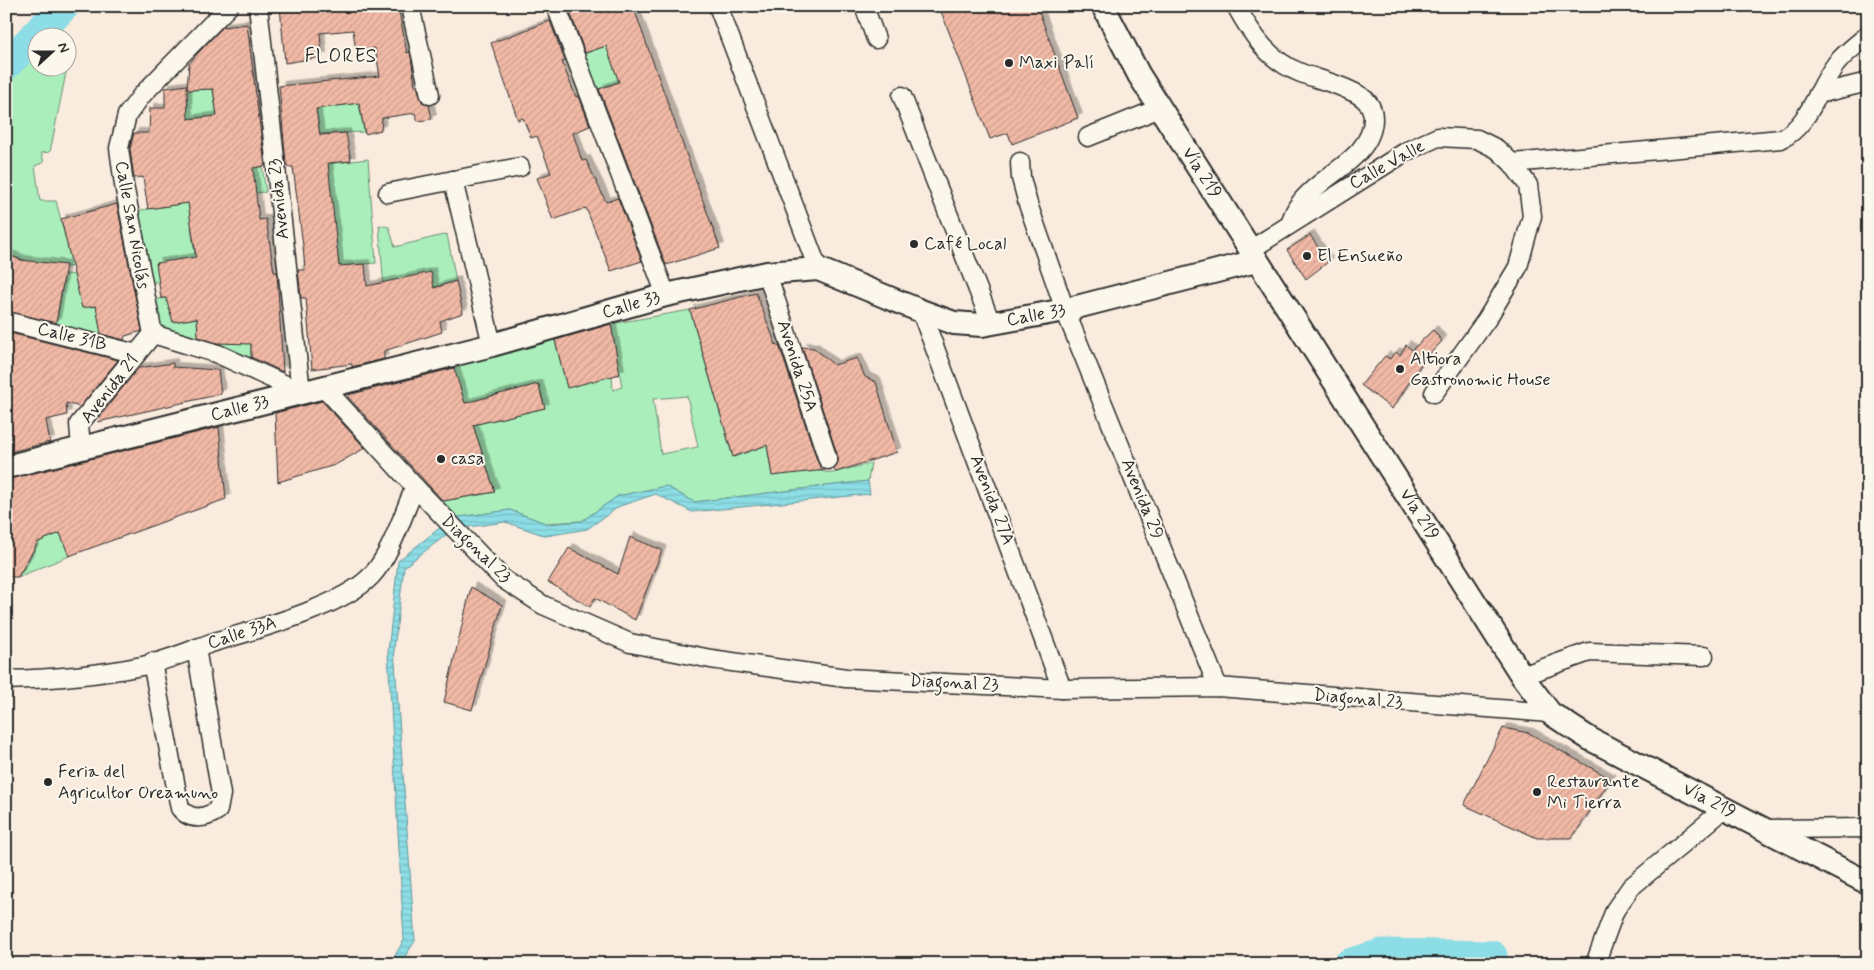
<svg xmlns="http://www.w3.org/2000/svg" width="1874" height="970" font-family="Mynerve,sans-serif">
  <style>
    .green { fill: #aaefbb; stroke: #6a8d73; fill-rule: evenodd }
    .water { fill: url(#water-rules); stroke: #65969b }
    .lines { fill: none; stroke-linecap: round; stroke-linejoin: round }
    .river { stroke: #8cdde5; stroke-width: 31 }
    .building { fill: url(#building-hatch); stroke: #2b2b2b; fill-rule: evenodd; filter: url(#shadow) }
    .minor-casing { stroke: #2b2b2b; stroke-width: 21 }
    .major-casing { stroke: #2b2b2b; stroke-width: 26 }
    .minor { stroke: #fbf7ec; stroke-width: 18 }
    .major { stroke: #fbf7ec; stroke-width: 22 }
    .poi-dot { fill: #2b2b2b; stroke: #fbf7ec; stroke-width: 2 }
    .labels { text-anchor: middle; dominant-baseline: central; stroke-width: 4; stroke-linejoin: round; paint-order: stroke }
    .poi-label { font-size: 18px; fill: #2b2b2b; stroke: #fbf7ec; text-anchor: start }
    .street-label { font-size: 18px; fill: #2b2b2b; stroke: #fbf7ec }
    .neighbourhood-label { font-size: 19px; letter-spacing: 1px; fill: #2b2b2b; stroke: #fbf7ec }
  </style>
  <defs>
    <pattern id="water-rules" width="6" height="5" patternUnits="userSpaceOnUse" patternTransform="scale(1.25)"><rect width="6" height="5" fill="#8cdde5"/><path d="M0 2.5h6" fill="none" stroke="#79bec5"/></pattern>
    <pattern id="building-hatch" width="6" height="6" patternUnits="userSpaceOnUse" patternTransform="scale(1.25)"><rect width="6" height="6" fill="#f1b9a6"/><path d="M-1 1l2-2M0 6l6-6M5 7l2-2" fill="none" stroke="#cf9f8f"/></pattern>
    <filter id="shadow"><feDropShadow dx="4.5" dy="-4.5" stdDeviation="0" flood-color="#0004"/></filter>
  </defs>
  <rect width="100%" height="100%" fill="#f9ebde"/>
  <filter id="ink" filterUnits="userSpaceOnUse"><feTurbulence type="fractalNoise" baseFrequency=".02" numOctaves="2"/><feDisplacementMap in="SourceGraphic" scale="10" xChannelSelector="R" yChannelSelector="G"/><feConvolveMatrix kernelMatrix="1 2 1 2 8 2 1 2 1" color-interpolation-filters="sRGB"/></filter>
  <g filter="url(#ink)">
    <g class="green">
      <path d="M39,32L49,37L38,38V68H67L50,152L41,153L44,162L35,166L40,201H56L73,266C59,271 21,260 6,254V65Z"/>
      <polygon points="642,33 612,63 619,82 592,91 581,55"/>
      <polygon points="213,89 217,116 185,119 188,106 187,90"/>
      <polygon points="359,103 364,132 320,134 316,109"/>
      <polygon points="368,159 376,263 339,266 327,164"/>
      <polygon points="262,166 266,192 255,193 230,171"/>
      <polygon points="200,201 191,228 195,254 209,252 162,282 149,282 135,211"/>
      <polygon points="379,225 389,227 395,247 447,234 456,281 385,301"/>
      <polygon points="65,274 75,275 82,307 96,306 102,336 56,325"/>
      <polygon points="166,298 173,322 197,318 199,341 158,329 153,300"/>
      <path d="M690,310L733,457L767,445L772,475L813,470L833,473L871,463L868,481L694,502L666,486L618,496L582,521L545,523L510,510L452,518L438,502L495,492L473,425L545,408L539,384L465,403L453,367L554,337L567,387L612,376L613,390L622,387L611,324ZM687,396L698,447L661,454L653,399Z"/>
      <polygon points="210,331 251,344 251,362 209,344"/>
      <polygon points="60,533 69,556 18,577 38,542"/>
    </g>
    <polygon class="water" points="868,481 870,494 692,512 656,494 620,506 587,529 546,536 505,522 454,529 404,567 394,649 415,941 400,964 390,964 404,940 388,652 398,561 452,518 510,510 548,524 582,521 618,496 666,486 694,502"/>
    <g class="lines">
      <g class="river">
        <polyline points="6,65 64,6"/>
        <polyline points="1349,964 1382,954 1492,956"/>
      </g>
    </g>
    <g class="building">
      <polygon points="280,6 316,6 317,11 352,6 398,6 407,53 410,52 411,57 415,86 417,86 422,102 429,105 432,119 418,121 415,113 382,118 381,130 365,134 359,103 316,109 320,135 346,133 351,161 328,163 339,266 365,264 367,286 431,272 434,288 456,281 463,313 440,321 442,332 384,351 384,359 352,367 352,364 312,369 306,298 301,298 298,270 305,270 303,246 293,167 288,167 286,163 279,86 380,76 375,48 356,51 353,30 320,33 322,57 285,63"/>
      <polygon points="586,6 633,6 720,248 666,265 599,89 619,82 606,46 585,53 570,12"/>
      <polygon points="939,6 1037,6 1078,118 1012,144 1008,133 990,139"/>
      <polygon points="550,21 565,61 562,62 567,75 576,97 579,96 590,126 573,133 582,161 586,160 606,202 618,198 642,261 611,271 586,208 553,220 537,178 551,173 537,136 531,138 523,118 518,120 491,43"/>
      <path d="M247,24L265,166L253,168L259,220L266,219L274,272H277L283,372L251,357V344L217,343L198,337L197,318L173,322L166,298H161L156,263L196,257L188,203L148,209L143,177L134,178L130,149L134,133H149L150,108H165V88L187,85V89L189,64L198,53L223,27ZM213,89L217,116L188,119L187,90Z"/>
      <polygon points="117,204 142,331 125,336 124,340 101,334 96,306 82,308 61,219"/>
      <polygon points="1310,235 1328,262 1306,279 1287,250"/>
      <polygon points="6,254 21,260 66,265 56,323 6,311"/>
      <polygon points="756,293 776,345 779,345 818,463 825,470 772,476 767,445 733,457 690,310"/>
      <polygon points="611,324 620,374 567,388 555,340"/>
      <polygon points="1433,330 1442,341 1423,361 1392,409 1361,385 1385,356 1390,359 1395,352 1400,355 1406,345 1412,350"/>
      <polygon points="6,332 118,360 80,407 66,403 67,415 46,420 50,442 6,453"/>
      <polygon points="802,347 814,348 834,365 857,358 865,377 876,382 897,452 836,472 833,469 838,463 838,457"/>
      <polygon points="173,363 173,367 218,370 221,394 98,422 101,415 138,368"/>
      <polygon points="454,368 465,403 538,384 545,408 473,425 495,492 443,501 348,397 348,395"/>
      <polygon points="322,401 365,448 335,465 278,482 275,413"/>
      <polygon points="219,427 226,499 69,556 60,533 38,542 18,577 6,577 6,480"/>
      <polygon points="630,537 662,550 635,620 595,598 590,607 548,582 569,548 618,574"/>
      <polygon points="471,587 502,605 472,710 444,702"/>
      <polygon points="1503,728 1529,733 1611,779 1572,838 1537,838 1464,805"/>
    </g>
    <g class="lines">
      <g class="minor-casing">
        <g id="minor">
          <polyline points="258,6 301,392"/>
          <polyline points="410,6 430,95"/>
          <polyline points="556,6 666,295"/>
          <polyline points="718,6 818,269"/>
          <polyline points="864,6 876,39"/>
          <path d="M1236,6C1252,35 1269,61 1301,73C1317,79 1335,83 1351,91C1363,96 1373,104 1373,118C1373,158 1322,174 1301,202C1296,208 1293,214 1291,222"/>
          <polyline points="1818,94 1868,82"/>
          <polyline points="902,96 991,323"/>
          <polyline points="1088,137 1160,108"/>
          <polyline points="1020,162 1021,178 1028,204 1065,310 1218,687"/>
          <path d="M1512,163L1781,139C1810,125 1817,89 1836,64C1845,53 1857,44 1868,35"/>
          <polyline points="453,180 492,345"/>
          <polyline points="388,193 520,167"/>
          <polyline points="1250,250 1407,151 1438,137 1477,139 1497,149 1512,163 1528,185 1532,216 1518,267 1487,319 1434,393"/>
          <polyline points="767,273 828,460"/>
          <polyline points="921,311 1062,689"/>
          <polyline points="6,321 137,354"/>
          <polyline points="153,334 124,185 119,148 127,115 142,95 229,6"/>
          <polyline points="153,334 218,354 301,392"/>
          <polyline points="323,386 415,487 503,579 543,605 630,643 711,659 846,678 1062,689 1218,687 1550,713"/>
          <polyline points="81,448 79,424 153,334"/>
          <path d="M152,662L180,808C190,821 205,819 218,810L221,794L196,648"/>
          <polyline points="1522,676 1589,652 1704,656"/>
          <path d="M6,680C51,679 98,675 142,666C166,661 189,651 211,643C254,630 342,607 371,576C391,555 403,514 415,487"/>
          <polyline points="1766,829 1868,828"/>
          <polyline points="1595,964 1615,910 1631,887 1723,810"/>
        </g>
      </g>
      <g class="major-casing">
        <g id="major">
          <path id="s1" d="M1103,6L1139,75L1522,676L1550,713L1590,739L1868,883"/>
          <path id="s2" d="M6,467L492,345L666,295L767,273L818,269L921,311L954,323L982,325L1065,310L1256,261"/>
        </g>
      </g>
      <use href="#minor" class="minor"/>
      <use href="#major" class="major"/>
    </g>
  </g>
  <g class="poi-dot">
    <circle cx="1009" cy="63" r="5"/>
    <circle cx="914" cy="244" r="5"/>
    <circle cx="1307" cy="256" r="5"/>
    <circle cx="1400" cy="369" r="5"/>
    <circle cx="441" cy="459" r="5"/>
    <circle cx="48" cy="782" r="5"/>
    <circle cx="1537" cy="792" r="5"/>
  </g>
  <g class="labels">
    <g class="poi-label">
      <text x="1019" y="63">Maxi Palí</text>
      <text x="924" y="244">Café Local</text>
      <text x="1317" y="256">El Ensueño</text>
      <text x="1410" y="359">Altiora<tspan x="1410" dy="21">Gastronomic House</tspan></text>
      <text x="451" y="459">casa</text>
      <text x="58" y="772">Feria del<tspan x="58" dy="21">Agricultor Oreamuno</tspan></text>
      <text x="1547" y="782">Restaurante<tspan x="1547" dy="21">Mi Tierra</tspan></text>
    </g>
    <g class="street-label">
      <text transform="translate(1387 165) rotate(-29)">Calle Valle</text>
      <text stroke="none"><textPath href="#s1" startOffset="194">Vía 219</textPath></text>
      <text transform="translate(279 199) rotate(-96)">Avenida 23</text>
      <text transform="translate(132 225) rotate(80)">Calle San Nicolás</text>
      <text stroke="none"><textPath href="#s2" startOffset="646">Calle 33</textPath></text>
      <text stroke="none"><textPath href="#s2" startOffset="1066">Calle 33</textPath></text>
      <text transform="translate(72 337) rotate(14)">Calle 31B</text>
      <text transform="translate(797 366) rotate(72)">Avenida 25A</text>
      <text transform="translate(110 389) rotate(-52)">Avenida 21</text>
      <text stroke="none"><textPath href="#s2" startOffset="241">Calle 33</textPath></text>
      <text transform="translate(1142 499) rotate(68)">Avenida 29</text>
      <text transform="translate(992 500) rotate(69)">Avenida 27A</text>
      <text stroke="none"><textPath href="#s1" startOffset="599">Vía 219</textPath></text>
      <text transform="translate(476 549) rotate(44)">Diagonal 23</text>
      <text transform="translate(242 633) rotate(-18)">Calle 33A</text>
      <text transform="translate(954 683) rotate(3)">Diagonal 23</text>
      <text transform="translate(1358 699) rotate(5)">Diagonal 23</text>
      <text stroke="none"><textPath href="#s1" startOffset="1019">Vía 219</textPath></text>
    </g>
    <g class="neighbourhood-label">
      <text x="341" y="56">FLORES</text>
    </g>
  </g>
  <rect width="1874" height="970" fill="none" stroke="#fbf7ec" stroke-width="25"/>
  <rect x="12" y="12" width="1849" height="945" fill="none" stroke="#2b2b2b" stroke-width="2" filter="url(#ink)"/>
  <g transform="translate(52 52) rotate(69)"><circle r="24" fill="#fbf7ec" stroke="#a8a59f"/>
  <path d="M0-4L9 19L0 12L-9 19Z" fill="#2b2b2b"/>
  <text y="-8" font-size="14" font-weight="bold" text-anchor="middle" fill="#2b2b2b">N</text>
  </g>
</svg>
